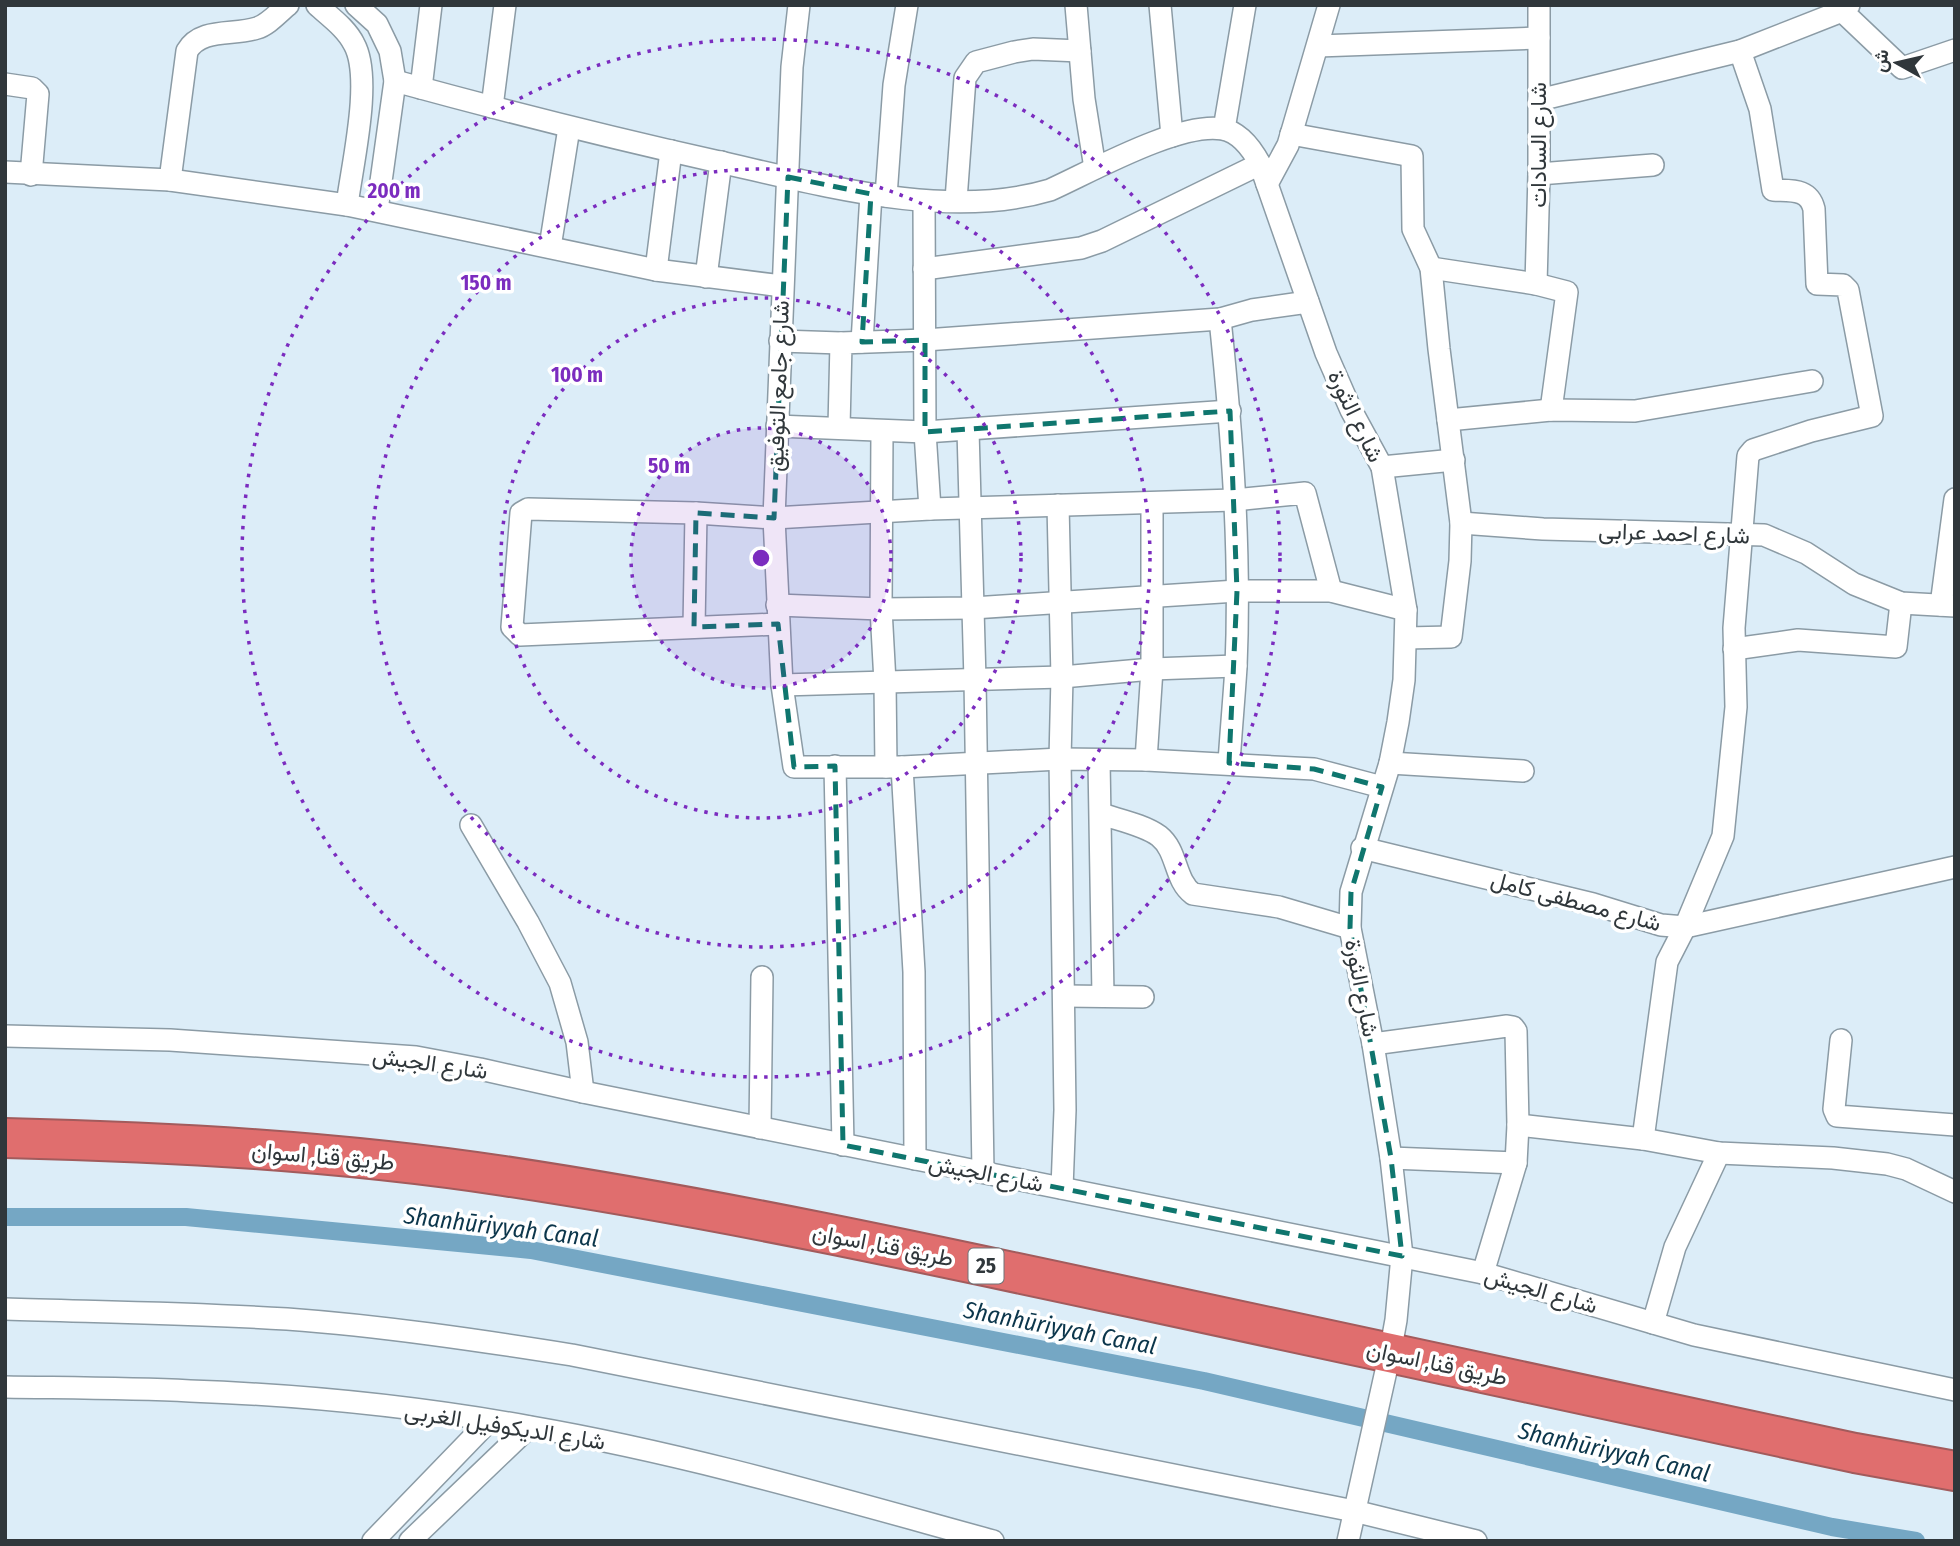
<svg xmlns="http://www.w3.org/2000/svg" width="1960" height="1546" font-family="'Fira Sans Condensed',Vazirmatn,sans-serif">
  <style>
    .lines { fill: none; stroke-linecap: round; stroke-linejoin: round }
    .canal { stroke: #75a7c4; stroke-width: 18 }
    .street-casing { stroke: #8b9ba5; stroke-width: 24 }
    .highway-casing { stroke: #a25b5c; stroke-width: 42 }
    .street { stroke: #fff; stroke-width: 21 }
    .highway { stroke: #e06e6e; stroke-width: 38 }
    .marked { fill: none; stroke: #0f766e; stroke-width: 5; stroke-dasharray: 14 9; stroke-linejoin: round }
    .ring { fill: none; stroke: #7b2cbf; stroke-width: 3.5; stroke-dasharray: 3.5 7 }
    .labels { text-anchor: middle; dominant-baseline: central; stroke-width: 7; stroke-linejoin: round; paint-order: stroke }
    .shield { fill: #fff; stroke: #6e7376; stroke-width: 2 }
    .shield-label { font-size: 21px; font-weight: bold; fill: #30373b }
    .street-label { font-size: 23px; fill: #30373b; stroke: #fff }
    .water-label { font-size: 24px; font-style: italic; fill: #0c364b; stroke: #fff }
    .centre { fill: #7b2cbf; stroke: #fff; stroke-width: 3.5 }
    .ring-label { font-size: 21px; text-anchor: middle; font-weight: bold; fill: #7b2cbf; stroke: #fff; stroke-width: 7; stroke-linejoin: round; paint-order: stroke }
  </style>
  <rect width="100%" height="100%" fill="#dcedf8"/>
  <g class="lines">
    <polyline class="canal" points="5,1217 186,1217 531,1250 1204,1381 1832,1527 1916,1541"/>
    <g class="street-casing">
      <g id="street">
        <path d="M317,5C330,17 346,28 354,44C373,78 352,165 347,205"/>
        <polyline points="356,5 377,24 390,51 395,81 377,210"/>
        <polyline points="799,5 792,67 774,518 782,685 794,767 902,767 1060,759 1146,760 1314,769 1382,787"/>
        <polyline points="1076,5 1084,99 1095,168"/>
        <polyline points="1160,5 1172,136"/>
        <polyline points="1842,11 1902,68 1955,50"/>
        <polyline points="1318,46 1539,38"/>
        <path d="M395,81C501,110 608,137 715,161C819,184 946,221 1050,190C1092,171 1179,122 1222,129C1240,132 1252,149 1260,164L1326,353L1351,410L1382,467L1406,610L1404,680L1398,722L1390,763L1351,892L1350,928L1373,1044L1391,1158L1402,1256L1396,1320L1390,1353L1348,1541"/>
        <polyline points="5,84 32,88 38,94 31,175"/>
        <polyline points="421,88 431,5"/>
        <polyline points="1539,100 1740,51 1842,11 1849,5"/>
        <polyline points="492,107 505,5"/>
        <polyline points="1224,129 1245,5"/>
        <polyline points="1291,134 1412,156 1413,229 1431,268 1439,349 1461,523 1460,561 1451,637 1406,638"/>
        <polyline points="5,172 170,180 347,205 656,270 782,286"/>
        <polyline points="1539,174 1653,165"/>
        <path d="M170,180L187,51C201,27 234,36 257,28C268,25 279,12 288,5"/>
        <polyline points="1267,184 1288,145 1329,5"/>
        <polyline points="886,196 894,85 907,5"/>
        <polyline points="956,200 965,78 976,62 1014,52 1033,49 1080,51"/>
        <polyline points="924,201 925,432 930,509"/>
        <polyline points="550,247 569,128"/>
        <polyline points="1431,268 1536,284 1567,292 1551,410"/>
        <polyline points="924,269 1081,248 1102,241 1260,164"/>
        <polyline points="656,270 671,151"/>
        <polyline points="706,277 721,162"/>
        <polyline points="1536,284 1539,174 1539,5"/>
        <path d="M1220,319C1232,434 1241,551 1236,667C1234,699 1231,731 1229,763"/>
        <polyline points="780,341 841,343"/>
        <polyline points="862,342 871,194"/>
        <polyline points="1448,420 1551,410 1635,411 1812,381"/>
        <polyline points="777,426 925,432 1230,411"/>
        <polyline points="839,427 841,343 925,340 1220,319 1252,310 1308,302"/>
        <polyline points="968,430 975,680 983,1172"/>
        <polyline points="882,431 881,609 885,682 886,767"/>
        <polyline points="1382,467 1454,460"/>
        <polyline points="1058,505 1062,677 1060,759 1065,1110 1062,1188"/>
        <polyline points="1461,523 1543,529 1764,535 1806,553 1854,584 1901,603 1955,606"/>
        <polyline points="777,605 881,609 973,608 1237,591 1331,591 1406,610"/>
        <polyline points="1941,605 1955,499"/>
        <polyline points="778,624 520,635 512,627 521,513 528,509 696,513 774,518 930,509 1234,500 1305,493 1331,591"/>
        <polyline points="694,627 696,513"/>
        <polyline points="1734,649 1798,640 1896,647 1901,603"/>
        <polyline points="782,685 1062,677 1152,669 1236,666"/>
        <polyline points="1146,760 1152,669 1152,503"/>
        <polyline points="1099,761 1103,996"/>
        <polyline points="1390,763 1523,771"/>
        <polyline points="835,766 843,1145"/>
        <polyline points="902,767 914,972 915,1159"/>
        <path d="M1101,814C1119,820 1144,825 1159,836C1178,851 1174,880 1193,894L1279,907L1350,928"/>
        <polyline points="471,825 528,922 560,983 577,1042 583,1092"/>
        <polyline points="1362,848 1593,904 1661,925 1685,927 1955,867"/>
        <polyline points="1064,996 1143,997"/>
        <polyline points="5,1036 170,1040 416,1057 480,1069 583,1092 1483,1273 1694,1335 1955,1390"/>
        <polyline points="1841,1040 1834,1109 1837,1116 1955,1125"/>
        <polyline points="1373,1044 1507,1026 1513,1027 1516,1031 1518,1125 1516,1163 1391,1158"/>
        <polyline points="1518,1125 1643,1139 1719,1153 1833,1158 1887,1164 1906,1169 1955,1192"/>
        <polyline points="760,1128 762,977"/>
        <path d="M1643,1139L1667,962L1685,927L1723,836L1736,707L1734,628L1748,456L1753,450L1811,431L1872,416L1848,290L1843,285L1817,284L1814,209C1809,188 1791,191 1773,190L1760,109L1740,51"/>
        <polyline points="1483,1273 1516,1163"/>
        <path d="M5,1309C99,1312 193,1313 287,1319C382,1326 477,1340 572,1355L1354,1511L1476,1541"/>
        <polyline points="1653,1323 1675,1247 1719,1153"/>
        <path d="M5,1387C67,1388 129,1388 190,1391C304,1395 420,1407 531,1427C687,1454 840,1499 993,1541"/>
        <polyline points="373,1541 489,1421"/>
        <polyline points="410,1541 529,1427"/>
      </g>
    </g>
    <g class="highway-casing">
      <path id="highway" d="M5,1138C172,1142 339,1151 504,1176C716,1208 925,1253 1134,1298C1375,1350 1615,1402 1855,1453L1955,1471"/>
    </g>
    <use href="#street" class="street"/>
    <use href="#highway" class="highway"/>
  </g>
  <path class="marked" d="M788,177L871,194L862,342L925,340V432L1230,411L1237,591L1229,763L1314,769L1382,787L1351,892L1350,928L1391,1158L1402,1256L843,1145L835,766L794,767L778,624L694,627L696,513L774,518Z"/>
  <circle cx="761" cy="558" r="130" fill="#7b2cbf" fill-opacity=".12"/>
  <g class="ring">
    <circle cx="761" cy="558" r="130"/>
    <circle cx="761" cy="558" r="260"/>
    <circle cx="761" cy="558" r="389"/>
    <circle cx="761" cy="558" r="519"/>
  </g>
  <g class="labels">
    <rect class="shield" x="968.5" y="1248.5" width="35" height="35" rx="5"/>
    <g class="shield-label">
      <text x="986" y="1266">25</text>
    </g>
    <g class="street-label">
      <text transform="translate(1538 145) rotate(-90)">شارع السادات</text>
      <text transform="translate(778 386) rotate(-88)">شارع جامع التوفيق</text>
      <text transform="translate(1356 416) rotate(64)">شارع الثورة</text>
      <text transform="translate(1674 533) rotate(2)">شارع احمد عرابى</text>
      <text transform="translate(1576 901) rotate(15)">شارع مصطفى كامل</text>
      <text transform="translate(1362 988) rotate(79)">شارع الثورة</text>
      <text transform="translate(430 1063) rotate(8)">شارع الجيش</text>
      <text transform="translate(323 1156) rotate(5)">طريق قنا, اسوان</text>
      <text transform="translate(986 1173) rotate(11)">شارع الجيش</text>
      <text transform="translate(883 1245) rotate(11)">طريق قنا, اسوان</text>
      <text transform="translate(1541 1290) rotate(16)">شارع الجيش</text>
      <text transform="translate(1437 1363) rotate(12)">طريق قنا, اسوان</text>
      <text transform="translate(505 1426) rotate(9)">شارع الديكوفيل الغربى</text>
    </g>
    <g class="water-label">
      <text transform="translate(501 1227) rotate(7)">Shanhūriyyah Canal</text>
      <text transform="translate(1060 1328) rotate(11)">Shanhūriyyah Canal</text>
      <text transform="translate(1614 1452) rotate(13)">Shanhūriyyah Canal</text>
    </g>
  </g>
  <circle cx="761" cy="558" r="10" class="centre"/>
  <g class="ring-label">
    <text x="394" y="198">200 m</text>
    <text x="486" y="290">150 m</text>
    <text x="577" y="382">100 m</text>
    <text x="669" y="473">50 m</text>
  </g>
  <rect width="1960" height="1546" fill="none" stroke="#30373b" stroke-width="14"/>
  <g transform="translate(1897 63) rotate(278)" stroke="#ffffff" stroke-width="5" paint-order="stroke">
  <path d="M0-5L12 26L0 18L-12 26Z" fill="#30373b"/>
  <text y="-10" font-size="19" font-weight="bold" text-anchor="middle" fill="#30373b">ش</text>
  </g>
</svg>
